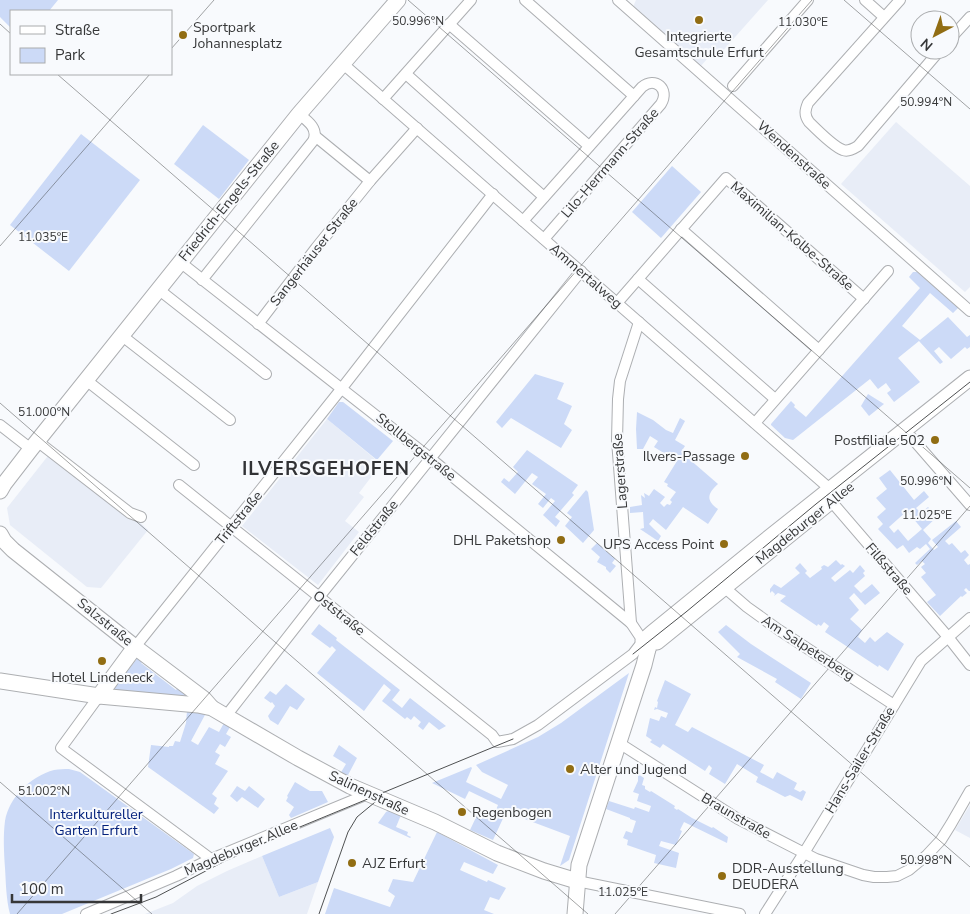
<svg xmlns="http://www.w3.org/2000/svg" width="970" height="914" font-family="'Nunito Sans',sans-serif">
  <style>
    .built { fill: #e8edf7 }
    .green { fill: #ccdaf7; fill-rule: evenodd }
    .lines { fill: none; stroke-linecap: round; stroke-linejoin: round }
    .street-casing { stroke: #adafb2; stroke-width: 12 }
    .secondary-casing { stroke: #adafb2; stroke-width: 17 }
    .street { stroke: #fff; stroke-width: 10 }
    .secondary { stroke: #fff; stroke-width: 15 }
    .tram { stroke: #4f5152; stroke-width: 1 }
    .ticks { fill: none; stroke: #363738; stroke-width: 1; stroke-opacity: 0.45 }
    .poi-dot { fill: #916d13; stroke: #f8fafd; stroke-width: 2 }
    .labels { text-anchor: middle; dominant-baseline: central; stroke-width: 4; stroke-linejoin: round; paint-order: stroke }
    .poi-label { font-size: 14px; fill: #363738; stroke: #f8fafd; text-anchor: start }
    .street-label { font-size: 14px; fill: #363738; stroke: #f8fafd }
    .park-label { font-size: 14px; fill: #04217c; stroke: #f8fafd }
    .district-label { font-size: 19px; font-weight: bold; letter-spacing: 1px; fill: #313235; stroke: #f8fafd }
    .ticks-label { font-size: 12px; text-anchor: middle; fill: #363738; stroke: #f8fafd; stroke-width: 4; stroke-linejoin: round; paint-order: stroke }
  </style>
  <rect width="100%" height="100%" fill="#f8fafd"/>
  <g class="built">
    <polygon points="636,0 768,0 720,54 715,50 700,67 633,7"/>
    <polygon points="896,122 970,186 970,287 965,292 841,184"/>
    <polygon points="327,419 381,464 359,493 364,497 345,521 359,532 318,585 242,526"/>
    <polygon points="51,452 130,513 148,530 101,588 87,587 10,525 7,508"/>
    <polygon points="970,805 970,838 955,830"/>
    <polygon points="262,856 279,897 318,882 307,914 145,914 173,903 197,886 227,871"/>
  </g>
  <g class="green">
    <polygon points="0,0 58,0 49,11 11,11 11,28 0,17"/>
    <polygon points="203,125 249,160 219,199 174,164"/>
    <polygon points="81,134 140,180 69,271 10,225"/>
    <polygon points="672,166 701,192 661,238 632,212"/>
    <polygon points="913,272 917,272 940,292 960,306 953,313 930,293 902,326 920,340 948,317 967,337 970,335 970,347 967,349 965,347 951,359 939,347 934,351 943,362 940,364 919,341 898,358 920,382 894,402 887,393 891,390 886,383 878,389 870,379 793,440 785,438 771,425 771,424 791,401 795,405 794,407 806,417 920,288 909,277"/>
    <polygon points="535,374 564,383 557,399 572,406 564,424 572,430 561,448 511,418 502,428 496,422"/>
    <polygon points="868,394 884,404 869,416 861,406"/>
    <polygon points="339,402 343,402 393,441 377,460 327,419"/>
    <path d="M637,412L653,420L666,430L673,433L680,418L685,421L675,440L685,446L681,452L718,484C708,493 705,500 718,509L708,524L683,507L666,530L653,519L649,524L661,536L658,541L640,529L644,528L643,512L630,513V507L642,505L641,495L645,498L644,493L649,496L654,489L665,497L660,503L664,507L667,504L670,505L672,502L670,500L676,492L667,486L668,484L664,482L677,461L654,447L658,441L650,436L643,449H637L636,429Z"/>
    <polygon points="527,450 578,485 572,493 574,495 555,517 560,521 556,527 543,515 555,501 551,498 543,508 538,504 546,494 532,484 538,477 532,473 515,494 501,482 504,478 509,482 518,472 513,467"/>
    <path d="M890,470L914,500L924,491L929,497L916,508L921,513L928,507L937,517L923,530L931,539L928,543L934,550L938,547L932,540L956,521L961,527L945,541L949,545L952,543L961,553L965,550L969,555L964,560L968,565L970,564V591H969L966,588L964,590L967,593L962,597L961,596L940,616L927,602L936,595L921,577L926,573L921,567L925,564L922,561L917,565L915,563L930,549L926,544L920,549L917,547L909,553L903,545L897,549L878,529L883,524L877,517L886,509L876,498L887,489L879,478ZM907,511L922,529L908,541L898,529L894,533L889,527Z"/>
    <polygon points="586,490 588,492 594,530 583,543 565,526 572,517 567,513"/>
    <polygon points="597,543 615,559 612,563 616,566 610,573 606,569 606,567 597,562 600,557 591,549"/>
    <polygon points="836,560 841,565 842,564 845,566 831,578 835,582 850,570 853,573 860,565 865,571 863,573 865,576 854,586 861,593 872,584 880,593 865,605 854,593 849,598 859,610 850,619 862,630 858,637 865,643 870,637 875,642 887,632 904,644 888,671 879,665 878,667 825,632 829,626 824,622 821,626 818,624 817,626 780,601 786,596 778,593 774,596 775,594 772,591 770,593 770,589 774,584 781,588 800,573 795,568 800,563 807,571 805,573 810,578 822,569 821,567 824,565 828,567"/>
    <polygon points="319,624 337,638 336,640 400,690 392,700 402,708 410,698 446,726 439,730 429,722 423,730 418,726 421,722 414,716 411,720 407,717 405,719 382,701 391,690 384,684 364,711 317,673 336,650 332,646 330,648 311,634"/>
    <polygon points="726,625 751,644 811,683 801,699 775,682 777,679 737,657 740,654 718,632"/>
    <polygon points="136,655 144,660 141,663 176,690 179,686 192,697 119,690 112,691 136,660 133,657"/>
    <polygon points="629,673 569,860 560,866 570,836 506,812 493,840 470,830 479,811 493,817 498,805 469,791 465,799 432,783 471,767 472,768 466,782 501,799 508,785 482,772 476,765 538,737 561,723"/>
    <polygon points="665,680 691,694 675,725 688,732 692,727 764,765 760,772 773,779 777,772 797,783 794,789 800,792 803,790 806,792 802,801 790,795 785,797 756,782 758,777 737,764 725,784 709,774 712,768 709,765 705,771 663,744 660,748 650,742 652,740 646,736 650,718 659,721 661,716 666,718 668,713 657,709 654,710 655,707 657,708 658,702 657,701"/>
    <polygon points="286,684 305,699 297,710 290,706 278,725 270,720 268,716 275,706 272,702 271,703 264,698 270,691 276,695"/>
    <polygon points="187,711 206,713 191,741 198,745 209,727 219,732 224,723 230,727 226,734 231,737 225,747 220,744 215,752 220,755 215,764 228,771 212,794 217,798 214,804 219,808 214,814 148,767 151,745 169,747 169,746 173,746 175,741 180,742 186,723"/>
    <polygon points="339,745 357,758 347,777 340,774 346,764 333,756"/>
    <path d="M69,769L80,772L194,854L193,858L171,869L62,914H10C6,899 6,883 5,868C4,853 3,836 5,821C9,797 31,776 54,770C59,769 64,769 69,769Z"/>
    <polygon points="638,774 644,778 642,785 645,786 645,789 650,792 651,791 675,806 674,808 677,810 678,809 692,818 712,828 713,827 728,837 727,843 684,822 680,830 682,831 676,845 661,841 659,846 679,853 676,868 654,863 656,855 627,845 628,840 623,838 626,831 632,833 636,821 630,819 630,818 606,809 609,801 634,809 635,807 649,812 651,806 637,801 639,794 633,792 638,781"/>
    <polygon points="295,782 310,791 322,791 328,802 291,818 289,815 294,807 286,801 288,797 287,796"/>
    <polygon points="237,786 245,791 249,786 265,799 258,808 242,797 237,802 230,796"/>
    <polygon points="390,810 401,815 396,827 408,832 407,835 411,837 410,838 378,823 386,812"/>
    <polygon points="330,828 334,837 318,882 279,897 262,856"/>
    <polygon points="437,832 498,865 493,874 464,862 460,870 487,882 488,880 506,888 499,900 490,897 484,910 494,914 325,914 334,888 390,907 395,896 388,891 393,879 413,882"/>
  </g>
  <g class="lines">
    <g class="street-casing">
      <g id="street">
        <polyline points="525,0 634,96"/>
        <polyline points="618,0 970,311"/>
        <polyline points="865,0 884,17"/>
        <path d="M900,0L808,103C805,110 804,115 809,122C816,129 834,147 843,150C848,152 853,149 858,146L940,50"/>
        <polyline points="449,24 589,146"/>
        <polyline points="950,39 970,17"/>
        <polyline points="342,63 830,489"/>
        <polyline points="406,74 544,197"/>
        <polyline points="733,86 808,0"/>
        <polyline points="383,99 471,0"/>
        <polyline points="315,136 370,181"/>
        <path d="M523,221L642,87C655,76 670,89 661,104L544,239"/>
        <polyline points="681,229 819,350"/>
        <polyline points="638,279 775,399"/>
        <path d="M202,280L313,141C319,129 308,121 299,114"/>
        <polyline points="158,289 266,374"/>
        <polyline points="617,303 726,178 864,299"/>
        <polyline points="258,324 316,248 370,181 417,128"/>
        <polyline points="121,335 230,420"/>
        <polyline points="86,380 194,465"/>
        <polyline points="755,423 888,271"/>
        <polyline points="0,425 31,449"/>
        <polyline points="911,437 970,505"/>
        <polyline points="37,441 130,513 141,517"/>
        <polyline points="179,485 492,735 497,742 513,739 538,725 633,654 643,641 631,623 430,458 180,262"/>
        <polyline points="831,501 948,637 970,665"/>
        <polyline points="725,588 747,607 779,630 894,705"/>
        <polyline points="631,623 617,440 618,399 620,381 639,322"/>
        <polyline points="135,647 342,388 493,194"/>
        <polyline points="99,696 61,748 211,859"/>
        <polyline points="226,716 319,597 581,271"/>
        <polyline points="619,743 738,819 816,859 863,875 874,877 887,877 897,876 909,870 927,855 941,840 951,824 970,791"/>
        <polyline points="577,881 740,914"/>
        <polyline points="86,914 176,876 211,859 368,794"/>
        <polyline points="765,914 804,853 921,661 970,618"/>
      </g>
    </g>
    <g class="secondary-casing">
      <g id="secondary">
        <polyline points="0,491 4,484 31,449 299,114 398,0"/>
        <polyline points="0,534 4,541 13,550 135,647 204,699 211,707"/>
        <polyline points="657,642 830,502"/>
        <polyline points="648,649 643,641 652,633 765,541 970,378"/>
        <polyline points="0,681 99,696 198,705 212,708 298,758 350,786 435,822 497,853 544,871 577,881"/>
        <polyline points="99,696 135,647"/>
        <polyline points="575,914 579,865 644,665 648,649"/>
      </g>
    </g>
    <use href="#street" class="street"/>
    <use href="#secondary" class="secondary"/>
    <g class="tram">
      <polyline points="633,654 686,612 816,504 970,382"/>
      <polyline points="111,914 156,897 221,863 295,829 513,739"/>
      <polyline points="319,914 348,832 357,817 380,798"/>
    </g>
  </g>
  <path class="ticks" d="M408,0L970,488M844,0L970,109M0,24L11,34M171,49L214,0M57,74L970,867M0,246L150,74M0,403L588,914M0,782L152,914M17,914L812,0M615,914L970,506"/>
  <g class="poi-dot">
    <circle cx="699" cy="20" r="5"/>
    <circle cx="183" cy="35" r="5"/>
    <circle cx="935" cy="440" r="5"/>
    <circle cx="745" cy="456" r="5"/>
    <circle cx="561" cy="540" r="5"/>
    <circle cx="724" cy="544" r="5"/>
    <circle cx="102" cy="661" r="5"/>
    <circle cx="570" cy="769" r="5"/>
    <circle cx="462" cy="812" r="5"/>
    <circle cx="352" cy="863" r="5"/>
    <circle cx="722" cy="876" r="5"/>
  </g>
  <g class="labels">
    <g class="poi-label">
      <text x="193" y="27">Sportpark<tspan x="193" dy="16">Johannesplatz</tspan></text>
      <text x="699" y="36" text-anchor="middle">Integrierte<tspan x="699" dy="16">Gesamtschule Erfurt</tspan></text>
      <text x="925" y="440" text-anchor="end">Postfiliale 502</text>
      <text x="735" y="456" text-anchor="end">Ilvers-Passage</text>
      <text x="551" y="540" text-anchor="end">DHL Paketshop</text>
      <text x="714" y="544" text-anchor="end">UPS Access Point</text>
      <text x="102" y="677" text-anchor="middle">Hotel Lindeneck</text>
      <text x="580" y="769">Alter und Jugend</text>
      <text x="472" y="812">Regenbogen</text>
      <text x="362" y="863">AJZ Erfurt</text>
      <text x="732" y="868">DDR-Ausstellung<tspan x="732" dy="16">DEUDERA</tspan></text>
    </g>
    <g class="street-label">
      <text transform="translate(794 155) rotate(42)">Wendenstraße</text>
      <text transform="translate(610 163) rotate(-49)">Lilo-Herrmann-Straße</text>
      <text transform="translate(229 201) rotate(-51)">Friedrich-Engels-Straße</text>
      <text transform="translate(792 236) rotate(41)">Maximilian-Kolbe-Straße</text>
      <text transform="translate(314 252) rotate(-52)">Sangerhäuser Straße</text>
      <text transform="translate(586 276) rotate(41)">Ammertalweg</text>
      <text transform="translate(416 447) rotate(39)">Stollbergstraße</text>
      <text transform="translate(620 471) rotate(-94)">Lagerstraße</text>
      <text transform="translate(239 518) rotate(-51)">Triftstraße</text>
      <text transform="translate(805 523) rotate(-39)">Magdeburger Allee</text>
      <text transform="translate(374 528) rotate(-51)">Feldstraße</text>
      <text transform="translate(889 569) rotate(49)">Filßstraße</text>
      <text transform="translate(339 613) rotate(39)">Oststraße</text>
      <text transform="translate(105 622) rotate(39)">Salzstraße</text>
      <text transform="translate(808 648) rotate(33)">Am Salpeterberg</text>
      <text transform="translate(860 760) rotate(-59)">Hans-Sailer-Straße</text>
      <text transform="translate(369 793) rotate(25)">Salinenstraße</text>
      <text transform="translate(736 816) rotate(30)">Braunstraße</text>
      <text transform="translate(241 848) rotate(-23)">Magdeburger Allee</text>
    </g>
    <g class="park-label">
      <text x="96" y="814">Interkultureller<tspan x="96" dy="16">Garten Erfurt</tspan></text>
    </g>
    <g class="district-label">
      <text x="326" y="469">ILVERSGEHOFEN</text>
    </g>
  </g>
  <g class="ticks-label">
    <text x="418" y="25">50.996°N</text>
    <text x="803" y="26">11.030°E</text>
    <text x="926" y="106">50.994°N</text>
    <text x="43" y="241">11.035°E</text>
    <text x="44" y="416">51.000°N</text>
    <text x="926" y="485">50.996°N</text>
    <text x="927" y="519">11.025°E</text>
    <text x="44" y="795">51.002°N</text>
    <text x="926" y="864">50.998°N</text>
    <text x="623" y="896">11.025°E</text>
  </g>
  <rect x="10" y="10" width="162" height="65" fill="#f8fafd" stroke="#aaacae"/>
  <rect x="20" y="26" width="25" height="8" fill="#ffffff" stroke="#aaacae"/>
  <text x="55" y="35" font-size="15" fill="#363738">Straße</text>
  <rect x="20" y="48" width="25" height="15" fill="#ccdaf7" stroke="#aaacae"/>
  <text x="55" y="60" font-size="15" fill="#363738">Park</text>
  <g transform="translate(935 35) rotate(221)"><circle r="24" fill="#f8fafd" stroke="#aaacae"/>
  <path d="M0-4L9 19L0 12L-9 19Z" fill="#916d13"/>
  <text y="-8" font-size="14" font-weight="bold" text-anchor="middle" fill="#363738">N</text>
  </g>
  <path d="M12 894v8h129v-8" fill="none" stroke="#363738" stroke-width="2.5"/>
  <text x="20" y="894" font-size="15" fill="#363738" stroke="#f8fafd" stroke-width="4" paint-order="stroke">100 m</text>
</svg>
